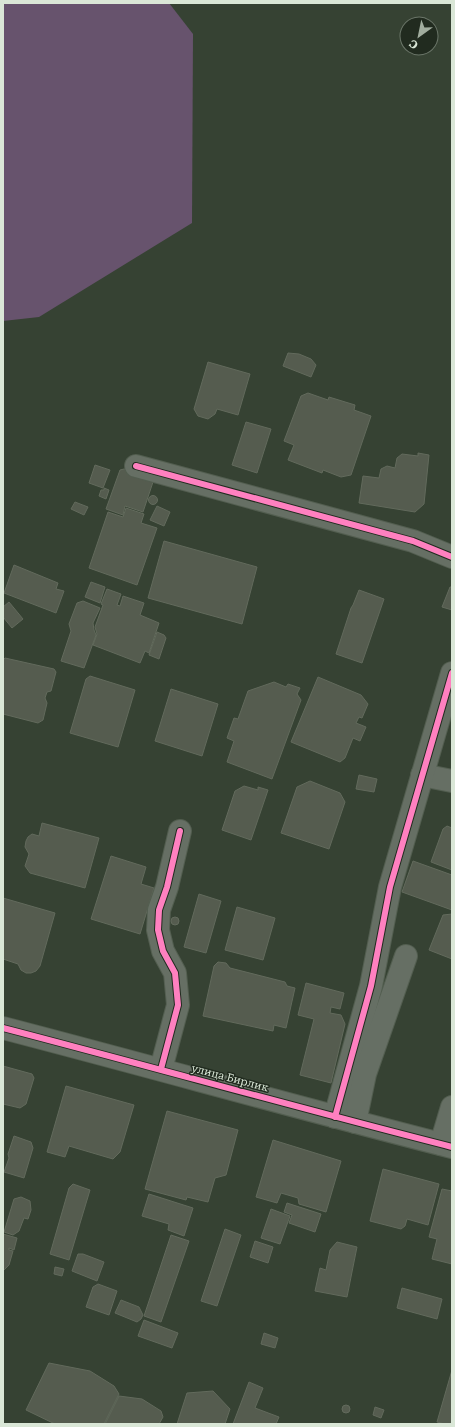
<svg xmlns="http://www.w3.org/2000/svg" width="455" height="1427" font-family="'Roboto Serif',serif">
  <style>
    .grass { fill: #67536d }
    .building { fill: #555c4f; stroke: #626a5c }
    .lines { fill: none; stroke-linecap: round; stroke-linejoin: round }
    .minor-casing { stroke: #535e50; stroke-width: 24 }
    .minor { stroke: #666f64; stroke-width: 22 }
    .cycleway-casing { stroke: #212b1f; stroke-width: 8 }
    .cycleway { stroke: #ff80c0; stroke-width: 6 }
    .labels { text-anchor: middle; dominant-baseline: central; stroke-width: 3; stroke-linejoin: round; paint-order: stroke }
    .street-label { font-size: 11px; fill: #dae7d7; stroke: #212b1f }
  </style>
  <rect width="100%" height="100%" fill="#364233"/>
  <polygon class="grass" points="3,3 169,3 193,34 192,223 39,317 3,321"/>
  <g class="building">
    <polygon points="288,353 299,354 311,359 316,365 311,377 283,366"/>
    <polygon points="208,362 250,374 238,415 217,409 215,414 208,419 198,416 194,409"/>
    <polygon points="308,393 328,400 329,397 355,405 354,410 371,416 351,475 341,477 323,470 322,473 288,460 294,445 284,441 301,396"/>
    <polygon points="246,422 271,429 257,473 232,465"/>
    <polygon points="418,453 429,455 424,504 415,512 359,503 363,476 379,478 381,469 387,466 395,468 397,458 402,454 418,456"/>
    <polygon points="95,465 110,470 103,488 89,483"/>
    <polygon points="124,469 140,473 153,482 143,512 125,506 123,515 106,509 120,470"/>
    <polygon points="104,488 109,490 106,499 99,496 101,490 104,490"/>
    <circle cx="153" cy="500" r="4.5"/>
    <polygon points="75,502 88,507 84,515 71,509"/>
    <polygon points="157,506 170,512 164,526 150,520"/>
    <polygon points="126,508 144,514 141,523 157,528 137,585 89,568 108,512 123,517"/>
    <polygon points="164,541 257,567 242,624 148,598"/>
    <polygon points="14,565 58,583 56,589 64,591 56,613 4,593"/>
    <polygon points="91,582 105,587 100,603 85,597"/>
    <polygon points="450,587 452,587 452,610 442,607"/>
    <polygon points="107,589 121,594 117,605 120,606 123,596 144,603 140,615 159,623 149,653 145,651 140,663 93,645 97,634 95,627 103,605 101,604"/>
    <polygon points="359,590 384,599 362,663 336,654 351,608 353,605"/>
    <polygon points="83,601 100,608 93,623 94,630 96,635 84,668 61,661 71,631 69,624 77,603"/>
    <polygon points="9,602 23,619 12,628 3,617 3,607"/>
    <polygon points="157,632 164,635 166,638 159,659 149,655"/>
    <polygon points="5,658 54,669 56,672 51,691 47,692 45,698 47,703 43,720 38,723 3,714 3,660"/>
    <polygon points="90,676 135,690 118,747 70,733 86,679"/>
    <polygon points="318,677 361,695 368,704 362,718 359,717 356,723 366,727 360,741 353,738 345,758 340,762 291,742"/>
    <polygon points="274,682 286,687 288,684 300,688 297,694 301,700 272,779 227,762 234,741 227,738 234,718 238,719 248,691"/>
    <polygon points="171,689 218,704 202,756 155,741"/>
    <polygon points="359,775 377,779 374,792 356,789"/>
    <polygon points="310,781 340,793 345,802 329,849 281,833 297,787"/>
    <polygon points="244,786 258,790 258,787 268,790 251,840 222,830 235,791"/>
    <polygon points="42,823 99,838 85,888 30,873 25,866 29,854 25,847 26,841 28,837 32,834 39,836"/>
    <polygon points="447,826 452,828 452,870 431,862 443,829"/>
    <polygon points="111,856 146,867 141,884 154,888 140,934 91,919"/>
    <polygon points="413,861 452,875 452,910 402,892"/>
    <polygon points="199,894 221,901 206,953 184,947"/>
    <polygon points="3,898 55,913 40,966 36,971 31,973 26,973 21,970 18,964 3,959"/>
    <polygon points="237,907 275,918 263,960 225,950"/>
    <polygon points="452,914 452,959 429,950 443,915"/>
    <circle cx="175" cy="921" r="4"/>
    <polygon points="218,962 226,963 230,968 285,982 287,986 295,988 286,1028 274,1025 273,1031 203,1016 214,966"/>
    <polygon points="306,983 344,993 340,1009 331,1007 330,1013 341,1015 345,1024 331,1083 300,1075 314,1019 298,1015"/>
    <polygon points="3,1066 32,1074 34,1078 26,1104 20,1108 3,1104"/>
    <polygon points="66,1086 134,1105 120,1152 113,1159 69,1146 65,1157 47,1152"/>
    <polygon points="167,1111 238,1130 226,1175 215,1178 208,1202 187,1197 186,1200 145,1189"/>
    <polygon points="14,1136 31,1142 33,1148 24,1178 4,1172 9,1158 8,1154"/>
    <polygon points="273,1140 341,1161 326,1212 299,1204 298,1198 281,1193 277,1203 256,1197"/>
    <polygon points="383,1169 439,1184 428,1225 407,1219 405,1226 401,1229 370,1221"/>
    <polygon points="73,1184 90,1190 69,1260 50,1254 69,1188"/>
    <polygon points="442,1189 452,1191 452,1264 432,1259 437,1239 429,1237"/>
    <polygon points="149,1194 193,1208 184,1236 168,1230 169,1224 142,1216"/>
    <polygon points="21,1197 30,1201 31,1210 28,1219 24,1218 19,1231 13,1235 4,1232 14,1199"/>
    <polygon points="287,1203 321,1214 315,1232 289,1223 292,1215 284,1212"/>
    <polygon points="271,1209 290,1216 280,1244 261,1238"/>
    <polygon points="225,1229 241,1235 217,1306 201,1301"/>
    <polygon points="3,1234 17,1238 14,1250 9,1248 9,1250 13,1251 9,1265 3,1271"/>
    <polygon points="171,1235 189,1241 161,1322 144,1316"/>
    <polygon points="255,1241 273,1247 268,1263 250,1257"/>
    <polygon points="337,1242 357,1247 347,1297 315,1291 320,1268 326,1270 330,1250"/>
    <polygon points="78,1254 83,1254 104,1262 97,1281 72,1271"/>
    <polygon points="55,1267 64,1269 62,1276 54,1274"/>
    <polygon points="98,1284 117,1291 109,1315 86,1307 93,1287"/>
    <polygon points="402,1288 442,1299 437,1319 397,1308"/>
    <polygon points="121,1300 139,1307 143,1315 141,1319 137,1322 115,1313"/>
    <polygon points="144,1320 178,1333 172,1348 138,1336"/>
    <polygon points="264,1333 278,1338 275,1348 261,1344"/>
    <polygon points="49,1363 90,1371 114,1386 119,1394 104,1424 55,1424 26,1410"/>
    <polygon points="452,1370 452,1424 445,1424 437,1422"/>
    <polygon points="249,1382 263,1388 255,1408 279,1417 276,1424 233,1424"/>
    <polygon points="213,1391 230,1409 225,1424 177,1424 187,1393"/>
    <polygon points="119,1396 142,1399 161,1411 163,1417 159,1424 105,1424"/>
    <circle cx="346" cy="1409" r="4"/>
    <polygon points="375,1407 384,1410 381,1418 373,1415"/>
  </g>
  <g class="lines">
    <g class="minor-casing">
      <g id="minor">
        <polyline points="136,466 413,541 452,557"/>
        <polyline points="422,775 452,781"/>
        <path d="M3,1028C153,1067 302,1109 452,1147"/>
        <polyline points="161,1069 178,1005 175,973 163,951 158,930 159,910 167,887 180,831"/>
        <polyline points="335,1117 371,986 390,887 452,673"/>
        <polyline points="355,1122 365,1074 406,956"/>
        <polyline points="441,1144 452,1107"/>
      </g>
    </g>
    <use href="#minor" class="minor"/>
    <g class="cycleway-casing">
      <g id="cycleway">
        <polyline points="136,466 413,541 452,557"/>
        <path d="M3,1028C153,1067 302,1109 452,1147"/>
        <polyline points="161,1069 178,1005 175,973 163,951 158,930 159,910 167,887 180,831"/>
        <polyline points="335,1117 371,986 390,887 452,673"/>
      </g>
    </g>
    <use href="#cycleway" class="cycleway"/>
  </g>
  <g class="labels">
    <g class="street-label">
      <text transform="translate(230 1078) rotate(15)">улица Бирлик</text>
    </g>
  </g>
  <rect width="455" height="1427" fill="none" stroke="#dae7d7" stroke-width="8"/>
  <g transform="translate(419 36) rotate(213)"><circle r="19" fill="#212b1f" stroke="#6b7669"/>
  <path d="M0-3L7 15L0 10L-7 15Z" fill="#a1ad9e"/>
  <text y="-6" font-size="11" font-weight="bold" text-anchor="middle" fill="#dae7d7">С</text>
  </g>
</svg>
